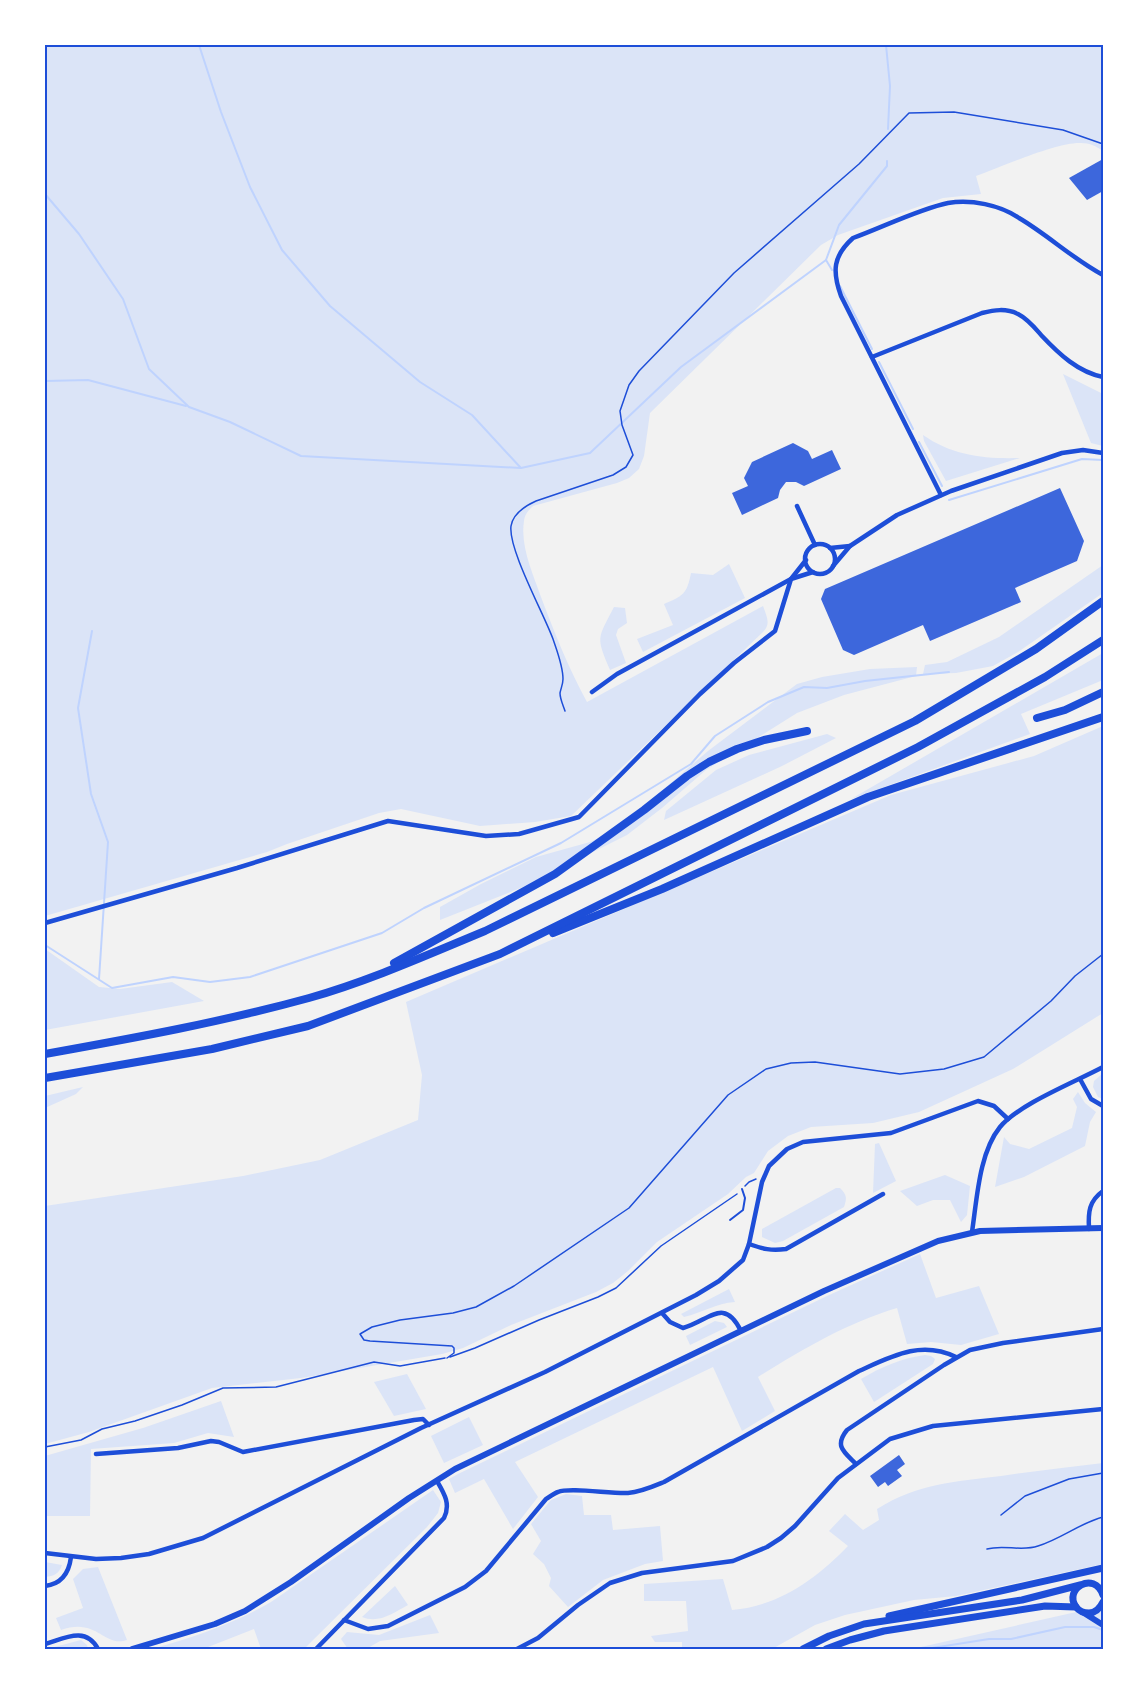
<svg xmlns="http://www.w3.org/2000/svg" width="1148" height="1694" font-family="Raleway,sans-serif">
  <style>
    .green { fill: #dbe4f7 }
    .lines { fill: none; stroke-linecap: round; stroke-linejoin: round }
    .stream { stroke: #bfd3fe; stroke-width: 2 }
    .building { fill: #3d67dc }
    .path { stroke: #1d4ed8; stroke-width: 1.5 }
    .service { stroke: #1d4ed8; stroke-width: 2 }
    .minor { stroke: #1d4ed8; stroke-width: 4.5 }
    .tertiary { stroke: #1d4ed8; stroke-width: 6 }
    .secondary { stroke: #1d4ed8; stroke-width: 7 }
    .motorway { stroke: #1d4ed8; stroke-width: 8 }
    .neatline { fill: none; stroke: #1d4ed8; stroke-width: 2 }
  </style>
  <rect width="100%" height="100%" fill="#f2f2f2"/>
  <g class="green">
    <path d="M45,45H1103V151C1096,146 1090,143 1081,143C1056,142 1002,167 976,176L981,194L943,198L838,235L821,245L650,413L644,456L639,469L629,478L617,483L533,506C528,511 525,514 524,521C520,546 533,574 541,597C555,634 568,667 587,702L763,606C767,617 771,624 763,632L571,816L535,822L480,826L401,809L379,813L287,844L267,852L45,916Z"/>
    <polygon points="1063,374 1103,394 1103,446 1091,443"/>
    <path d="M923,435C953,456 985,459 1020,458L946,481L924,441Z"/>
    <path d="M729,564L745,598L643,652L637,639L673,625L664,604C683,596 687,594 691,573L713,575Z"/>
    <polygon points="1103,565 1103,593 1018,652 993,666 956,673 923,674 925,665 947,662 999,637"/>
    <path d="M614,607L625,608L627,623L618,629L616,635L626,663L610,670C596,636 597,640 614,607Z"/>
    <polygon points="1103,653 1103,680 1021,714 1030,734 851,799"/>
    <polygon points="917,667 916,676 844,695 797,713 706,770 662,808 627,835 523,887 440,920 440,907 481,884 536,857 590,842 616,830 708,751 797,684 822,677 870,669"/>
    <polygon points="1103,726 1103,1013 1013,1069 919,1112 873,1123 811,1127 788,1136 768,1151 754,1173 746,1177 728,1194 657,1242 628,1271 613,1283 596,1292 511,1325 463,1348 442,1354 301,1378 212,1388 89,1432 45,1444 45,1206 243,1176 320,1160 418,1120 422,1075 406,1002 891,795 1034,756"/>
    <polygon points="827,734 836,738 782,766 664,820 666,811 716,770 749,755"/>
    <polygon points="45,949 99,987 120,989 172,982 204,1001 45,1030"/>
    <polygon points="1103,1073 1103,1099 1098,1097 1093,1087 1094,1081"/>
    <polygon points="83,1087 76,1094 45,1108 45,1096"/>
    <polygon points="1078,1092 1085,1103 1096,1112 1090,1122 1085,1146 1024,1177 995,1187 1004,1137 1010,1144 1029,1149 1072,1128 1077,1107 1073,1099"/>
    <polygon points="879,1143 896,1181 873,1193 875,1144"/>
    <polygon points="945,1175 970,1186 967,1215 961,1222 950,1200 933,1200 917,1206 900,1191"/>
    <path d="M836,1188H840C847,1195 847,1198 844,1207L783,1241L775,1243L762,1237V1229Z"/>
    <path d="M920,1254L936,1298L979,1286L999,1334L961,1345L931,1342L907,1344L897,1308C847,1323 803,1349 758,1377L775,1411L742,1431L713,1367L515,1462L538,1497L513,1529L484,1479L455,1493L449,1479L458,1474L827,1296Z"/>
    <path d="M729,1289L735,1302C716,1303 702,1313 684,1317L681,1314Z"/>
    <polygon points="715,1321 724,1323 727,1327 690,1345 686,1336"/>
    <path d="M925,1355L931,1356L935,1359L933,1364L874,1402L861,1379C881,1367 902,1358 925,1355Z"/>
    <polygon points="407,1374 426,1409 394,1416 374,1382"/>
    <polygon points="221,1401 234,1437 208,1433 174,1443 91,1449 90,1516 45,1516 45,1456 143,1428"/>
    <polygon points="469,1417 483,1445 444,1463 431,1436"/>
    <path d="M1103,1463V1564L956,1596L914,1600L845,1615L815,1625L772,1649H682V1642H655L651,1636L688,1631L686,1601H644V1584L723,1579L732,1610C779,1606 816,1579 848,1546L829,1531L845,1514L863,1530L879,1520L877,1509C919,1483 954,1482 1001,1476C1035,1471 1069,1467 1103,1463Z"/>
    <path d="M433,1490L441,1502L438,1513L427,1527L304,1649H261L254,1629L203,1649H152C194,1637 233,1624 271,1602Z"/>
    <polygon points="566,1494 582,1496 584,1515 611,1515 613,1530 660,1526 663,1561 645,1564 603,1580 568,1607 549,1586 551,1578 544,1564 533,1554 541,1541 531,1524 551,1500"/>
    <path d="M45,1562L62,1565C59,1574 54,1576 45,1577Z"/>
    <path d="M98,1567L127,1640C104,1648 97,1617 61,1630L56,1618L83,1608L73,1579L83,1569Z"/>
    <path d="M395,1586L408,1605C393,1613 379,1624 362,1617Z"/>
    <polygon points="1103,1606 1103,1649 912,1649"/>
    <polygon points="430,1615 439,1633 380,1641 366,1649 348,1649 341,1639 347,1632 379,1635"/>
    <polygon points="81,1640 87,1645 88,1649 47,1649"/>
  </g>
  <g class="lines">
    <g class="stream">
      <polyline points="199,45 221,112 250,187 282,250 330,306 420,382 472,415 520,467"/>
      <polyline points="886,45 890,86 888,129"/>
      <polyline points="45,194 79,234 123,299 149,369 189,407 230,422 301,456 521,468 590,453 681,367 826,260"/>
      <polyline points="832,270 826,260 839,225 887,166 887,161"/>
      <polyline points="840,286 872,349"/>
      <polyline points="879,362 913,429"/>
      <polyline points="45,381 88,380 186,406"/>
      <polyline points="919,442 942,486"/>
      <polyline points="949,500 1082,459 1103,460"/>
      <polyline points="92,631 78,708 91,794 108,842 99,979"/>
      <polyline points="45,945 112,988 173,977 210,982 250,977 382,933 424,908 561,843 691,764 715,736 768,702 804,687 827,688 865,681 949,672"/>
      <polyline points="926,1649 989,1639 1011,1639 1065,1627 1094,1627 1103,1630"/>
    </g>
  </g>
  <g class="building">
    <polygon points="1103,159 1103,191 1087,200 1069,178"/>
    <polygon points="793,443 808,451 812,459 832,450 841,469 804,486 796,482 786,482 780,490 778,498 742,515 732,493 748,486 744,478 752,462"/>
    <polygon points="1060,488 1084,541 1077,561 1015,588 1021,602 930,641 923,625 854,655 843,650 821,599 825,589"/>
    <polygon points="899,1455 905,1464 897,1470 902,1476 888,1486 885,1482 878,1487 870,1476"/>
  </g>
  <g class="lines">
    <g class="path">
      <path d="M565,711C563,705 560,699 560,693C561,688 563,684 563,679C563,666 557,651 553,639C544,614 508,549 511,526C513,513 525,506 536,501L613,475L626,467L633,455L622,425L620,411L629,385L639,371L734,273L859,164L909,113L954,112L1063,130L1103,144"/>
      <polyline points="745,1186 749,1182 756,1179"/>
      <polyline points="450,1357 475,1348 539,1320 598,1297 616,1288 661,1246 737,1194"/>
      <polyline points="447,1358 454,1353 454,1348 452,1346 370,1341 364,1340 360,1334 372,1327 400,1320 453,1313 476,1307 514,1286 629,1208 728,1095 766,1069 791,1063 815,1062 900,1074 944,1069 984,1057 1051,1001 1075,976 1103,954"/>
      <polyline points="45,1447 81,1440 102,1429 135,1421 182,1405 223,1388 276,1387 374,1362 400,1366 445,1358"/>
      <polyline points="1001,1515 1025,1496 1069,1479 1103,1473"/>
      <path d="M987,1549C1004,1544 1021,1552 1038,1546C1061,1539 1080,1523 1103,1517"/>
    </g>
    <polyline class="service" points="730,1220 743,1210 745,1198 742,1189"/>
    <g class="minor">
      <path d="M872,357L982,313C994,310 1006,308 1018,314C1028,319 1035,328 1042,336C1059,354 1078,372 1103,377"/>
      <path d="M941,495L841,296C832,271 833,256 853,238C881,228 919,209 948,203C971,199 1000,205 1019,218C1048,235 1073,259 1103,275"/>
      <polyline points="797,506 815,545"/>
      <circle cx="820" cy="559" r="15"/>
      <polyline points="830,548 850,546"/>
      <polyline points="833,566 850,546 897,515 951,491 1062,453 1083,450 1103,453"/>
      <polyline points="592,692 617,674 791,579 813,572"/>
      <polyline points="45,923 237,868 388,821 486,836 519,834 579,817 700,694 734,663 775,631 791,579 806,560"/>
      <polyline points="1080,1079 1091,1099 1103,1106"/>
      <path d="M1089,1229C1088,1212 1089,1201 1103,1191"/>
      <path d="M972,1232C977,1199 979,1153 1000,1127C1019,1104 1075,1082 1103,1067"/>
      <path d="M749,1244C763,1249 771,1251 786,1249L883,1194"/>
      <path d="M662,1313L670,1322L683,1328C709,1321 724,1296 741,1331"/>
      <polyline points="96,1454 178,1448 211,1441 219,1442 243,1452 414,1420 423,1419 429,1425"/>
      <path d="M856,1464C844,1452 834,1446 847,1430L944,1365L970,1350L1003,1343L1103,1329"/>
      <polyline points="45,1553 96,1559 121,1558 149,1554 203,1538 421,1428 545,1372 696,1295 719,1281 743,1260 749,1244 762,1182 769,1166 787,1149 803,1142 891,1133 978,1101 994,1106 1008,1119"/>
      <path d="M45,1586C62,1584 69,1573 71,1557"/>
      <path d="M344,1620L368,1629L388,1626L465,1587L486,1571L546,1499C550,1497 554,1493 558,1492C570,1487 611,1494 628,1493C641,1492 652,1487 664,1482L859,1371C892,1356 921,1340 956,1357"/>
      <path d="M45,1644C65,1638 86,1626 98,1649"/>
      <path d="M316,1649L444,1518C451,1504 444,1493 437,1481"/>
      <polyline points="517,1649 538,1638 578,1605 610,1583 642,1573 733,1561 767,1547 781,1538 795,1526 838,1478 890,1439 933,1426 1103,1409"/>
    </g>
    <g class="tertiary">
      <polyline points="1084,1613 1103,1625"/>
      <polyline points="132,1649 215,1624 245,1611 291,1582 409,1498 455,1469 824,1291 938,1241 980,1231 1103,1228"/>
    </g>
    <g class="secondary">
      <path d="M1103,1595C1094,1570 1063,1589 1076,1607C1079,1611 1084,1613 1089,1613C1096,1613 1100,1608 1103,1602"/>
      <polyline points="889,1616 1103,1568"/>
      <polyline points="803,1649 829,1636 864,1624 1022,1600 1080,1585"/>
      <polyline points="826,1649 850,1640 884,1631 1045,1606 1076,1607"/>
    </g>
    <g class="motorway">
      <polyline points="1037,718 1065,710 1103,692"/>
      <polyline points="553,933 662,889 868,797 1103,717"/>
      <polyline points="394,963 555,874 644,810 687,776 709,762 737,749 764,740 807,731"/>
      <path d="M45,1054C134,1038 222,1022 309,998C369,981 427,955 485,931L915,721L1036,649L1103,601"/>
      <polyline points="45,1078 212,1049 308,1026 500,954 918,747 1045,677 1103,640"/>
    </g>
  </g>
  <rect width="1148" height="1694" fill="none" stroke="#ffffff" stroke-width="93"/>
  <rect x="46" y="46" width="1056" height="1602" class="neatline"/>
</svg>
